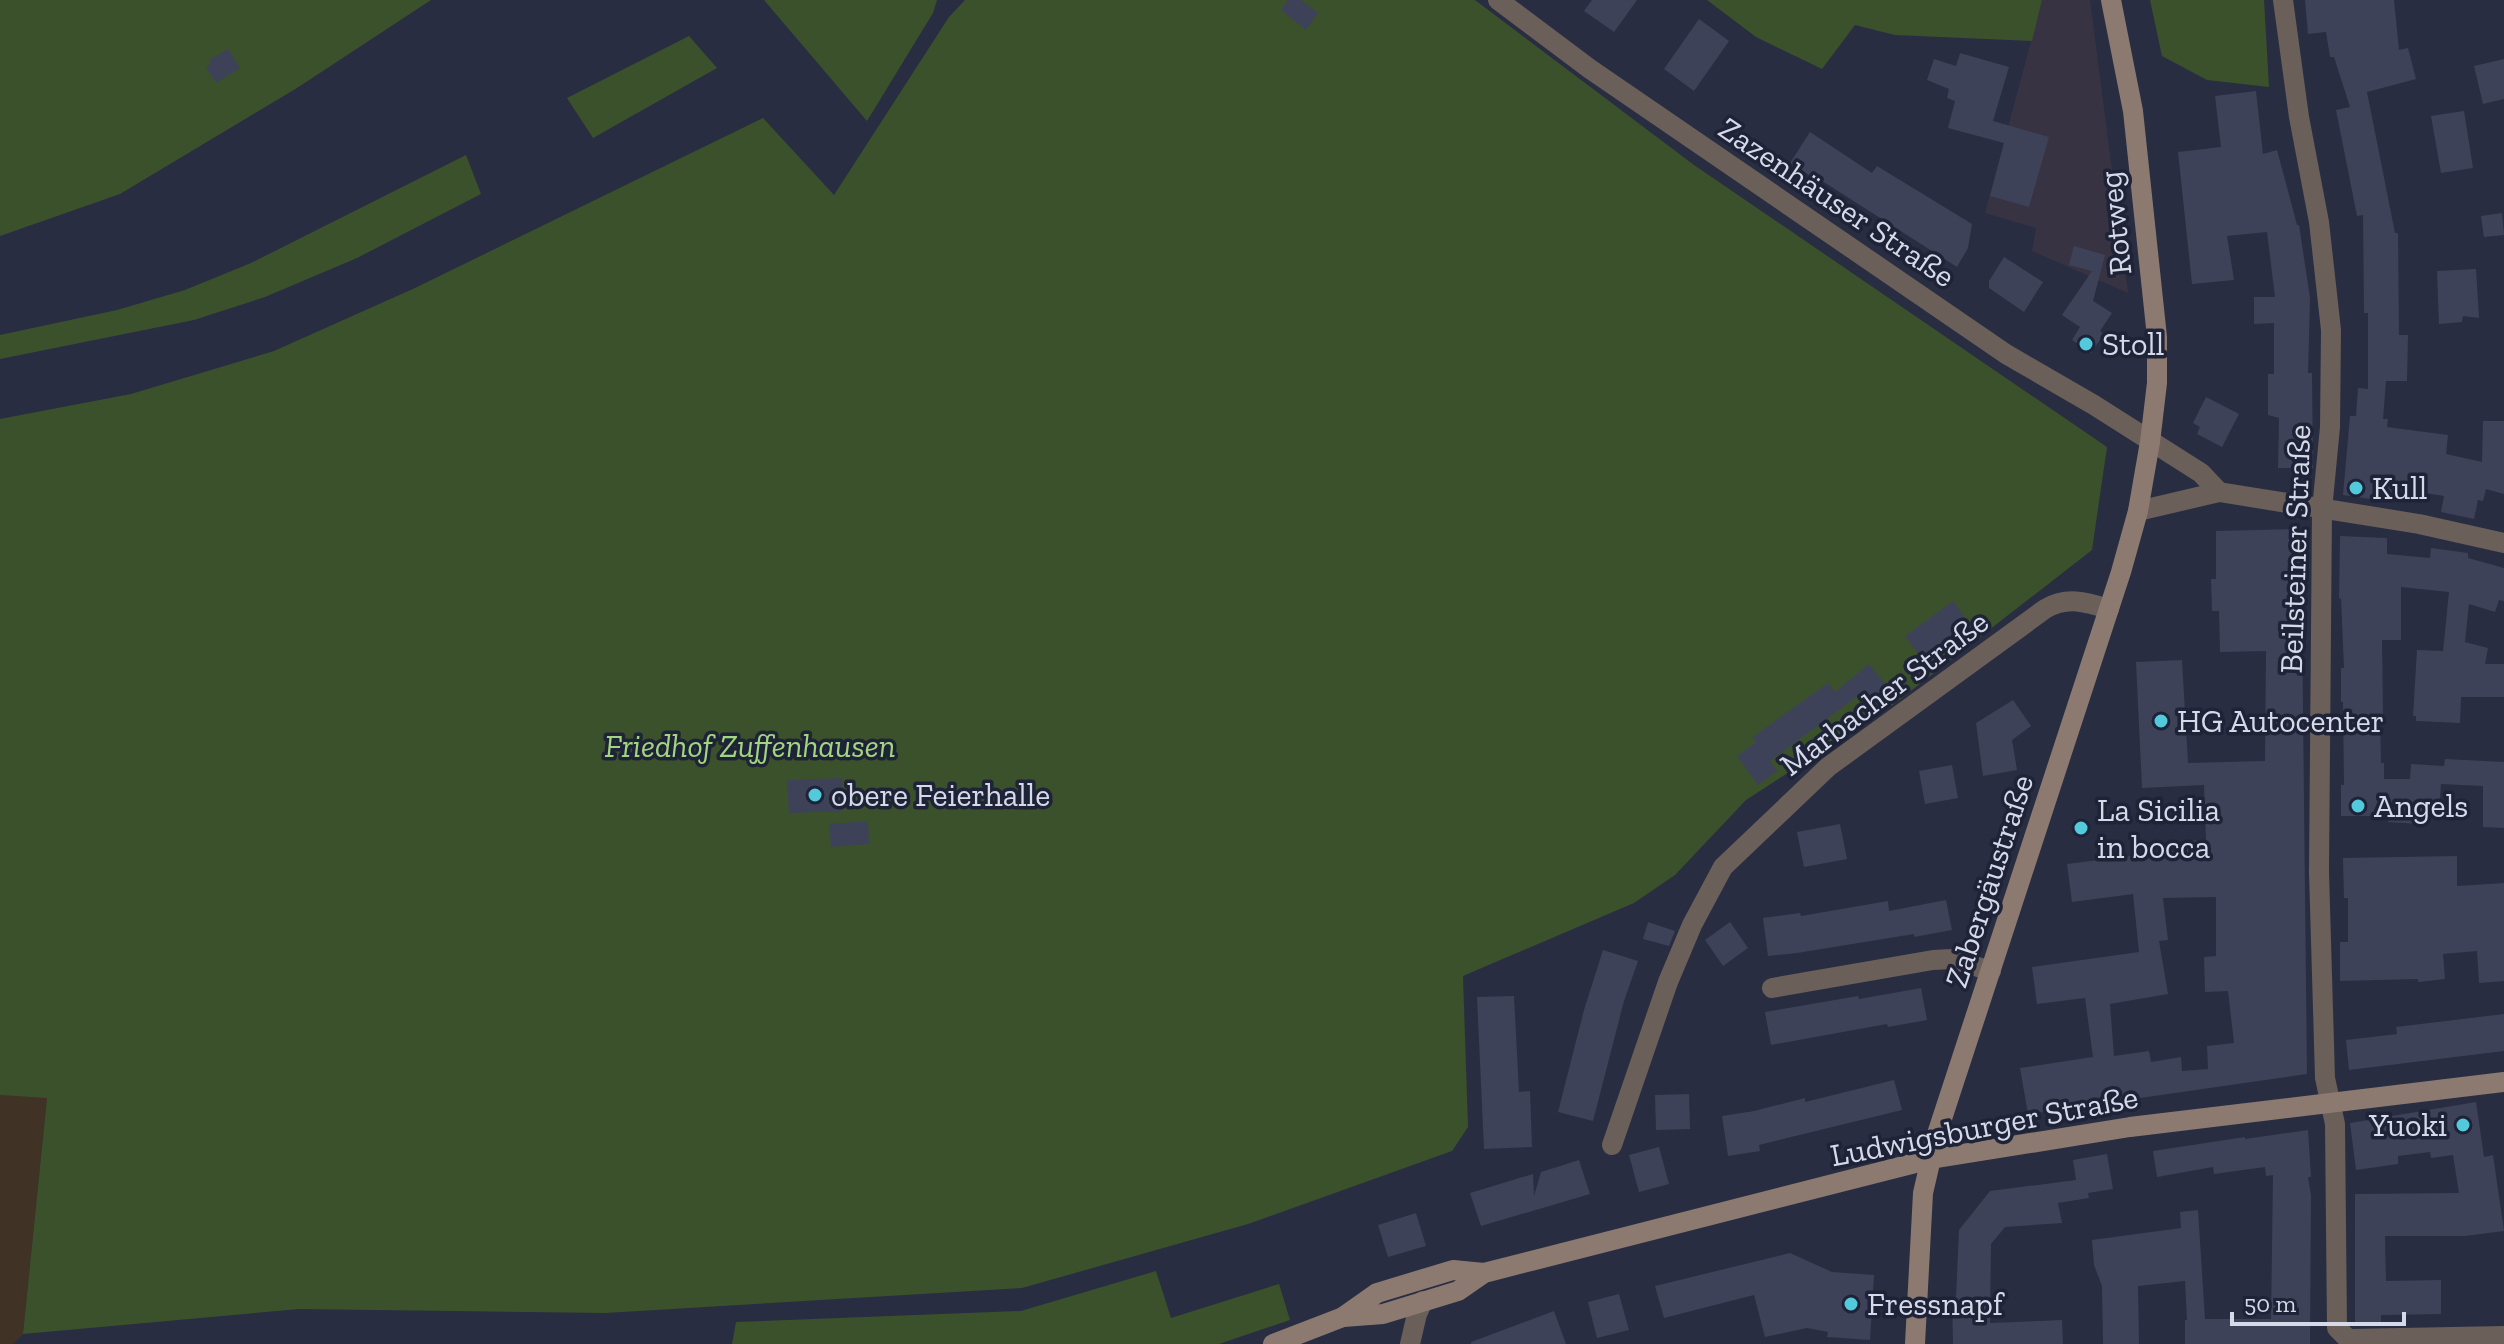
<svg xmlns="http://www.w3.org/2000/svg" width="2504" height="1344" font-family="'Zilla Slab',serif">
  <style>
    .commercial { fill: #403325 }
    .industrial { fill: #373343 }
    .green { fill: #3b512b }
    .building { fill: #3d4259; fill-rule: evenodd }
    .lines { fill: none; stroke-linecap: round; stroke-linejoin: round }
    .street { stroke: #6a5f59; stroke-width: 20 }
    .secondary { stroke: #8c7a70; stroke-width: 20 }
    .poi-dot { fill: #53cadc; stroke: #1f2338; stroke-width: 3 }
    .labels { text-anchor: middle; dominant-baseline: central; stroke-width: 7; stroke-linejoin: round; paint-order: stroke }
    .street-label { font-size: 32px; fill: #d6dae8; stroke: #1f2338 }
    .poi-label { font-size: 32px; fill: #d6dae8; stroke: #1f2338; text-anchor: start }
    .park-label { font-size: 32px; font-style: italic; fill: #a2d67e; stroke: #1f2338 }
  </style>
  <rect width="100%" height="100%" fill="#282d42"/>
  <polygon class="commercial" points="0,1095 47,1097 23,1334 13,1344 0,1344"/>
  <polygon class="industrial" points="2042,0 2090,0 2128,293 2032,251 2036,228 1985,213"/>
  <g class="green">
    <polygon points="0,0 431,0 297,88 120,194 0,236"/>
    <polygon points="764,0 937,0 933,13 867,121"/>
    <polygon points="965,0 1475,0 1694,165 2107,447 2092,550 1894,704 1746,800 1675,875 1634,903 1463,976 1468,1127 1452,1151 1248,1224 1022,1288 605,1313 299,1309 23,1334 47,1098 0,1095 0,419 131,394 274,351 415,288 763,118 834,195 949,17"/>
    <polygon points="1707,0 2042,0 2032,41 1895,35 1855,25 1822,69 1756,37"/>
    <polygon points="2150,0 2264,0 2269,87 2207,80 2162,56"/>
    <polygon points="689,36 717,68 593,138 567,98"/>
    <polygon points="466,155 481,194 357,258 265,297 194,320 0,359 0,335 117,310 185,290 251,263"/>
    <polygon points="1156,1271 1171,1318 1279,1284 1290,1320 1219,1344 732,1344 736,1322 1021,1311"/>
  </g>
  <g class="building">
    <polygon points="1288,0 1301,0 1318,13 1306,30 1281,10"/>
    <polygon points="1592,0 1637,0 1614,32 1584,11"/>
    <polygon points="2305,0 2394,0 2399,50 2408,48 2416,79 2367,92 2395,233 2398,233 2399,335 2408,335 2407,381 2386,381 2383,419 2388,419 2387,427 2448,435 2446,454 2482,462 2483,421 2504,421 2504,494 2486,489 2483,501 2478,500 2474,519 2441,512 2444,496 2406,490 2406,492 2393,490 2391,502 2343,495 2350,416 2356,416 2358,388 2368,389 2368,313 2364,313 2363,215 2357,216 2336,110 2350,107 2334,57 2330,57 2326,32 2308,34"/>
    <polygon points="1699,19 1729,41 1694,91 1664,69"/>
    <polygon points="228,49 240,68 216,83 206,67 211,64 209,60"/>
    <polygon points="1960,53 2009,67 1993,121 2049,137 2029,207 1990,196 2004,143 1948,128 1955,101 1947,98 1949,89 1927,80 1934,59 1956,66"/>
    <polygon points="2504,59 2504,99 2483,104 2474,66"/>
    <polygon points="2256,91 2263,154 2277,150 2297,225 2299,225 2310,298 2308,373 2312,373 2313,468 2278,468 2279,418 2268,415 2268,374 2274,374 2274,323 2254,324 2254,297 2275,297 2267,232 2227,236 2234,280 2192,284 2178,152 2221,147 2215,96"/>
    <polygon points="2464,111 2473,168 2441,173 2431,116"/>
    <polygon points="1810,132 1872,173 1877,166 1972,224 1968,248 1957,267 1816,177 1815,179 1790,163"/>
    <polygon points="2502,213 2504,235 2484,237 2481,216"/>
    <polygon points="2074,246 2105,255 2093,301 2112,313 2100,331 2104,334 2091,353 2072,340 2080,327 2062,315 2092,271 2069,265"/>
    <polygon points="2004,257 2043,282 2024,312 1989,288 1989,281"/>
    <polygon points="2476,269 2479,318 2463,316 2462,322 2439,324 2437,271"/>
    <polygon points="2206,397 2239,414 2222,447 2197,434 2200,427 2193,423"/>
    <path d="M2301,529L2307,1074L2028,1114L2020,1068L2093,1057L2085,998L2037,1004L2032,967L2139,952L2133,894L2072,902L2067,864L2186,849V841L2206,840L2204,785L2142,788L2136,662L2182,660L2188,763L2265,761L2266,651L2220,652L2219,611H2212L2211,579H2216V531ZM2216,897V956L2204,957L2205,992L2228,991L2234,1043L2207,1046L2208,1069L2182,1071L2181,1057L2151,1062L2149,1051L2114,1056L2110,1004L2168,994L2159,941L2168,940L2163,898Z"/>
    <polygon points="2340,536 2387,538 2387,554 2430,558 2431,548 2468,553 2468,558 2504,568 2504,601 2499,600 2495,612 2469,604 2465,642 2488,648 2485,664 2504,664 2504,697 2461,697 2460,723 2416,721 2416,716 2413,716 2417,650 2443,651 2449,592 2401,587 2401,640 2382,640 2383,715 2380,715 2381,763 2384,763 2384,779 2410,779 2411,764 2444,766 2445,759 2504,762 2504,828 2483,827 2483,786 2441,784 2439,814 2421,813 2421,824 2388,822 2388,816 2341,816 2341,785 2344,785 2343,702 2341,702 2341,668 2344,668 2341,598 2339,599"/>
    <polygon points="1953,601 1972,627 1924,662 1905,636"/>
    <polygon points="1869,664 1896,697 1874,714 1859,695 1770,761 1777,771 1758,785 1737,756 1756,742 1753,737 1828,683 1835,692"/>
    <polygon points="2013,700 2031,726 2012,740 2017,770 1983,776 1976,723"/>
    <polygon points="1952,765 1958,798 1925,804 1919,771"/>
    <polygon points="842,778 843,811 789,813 787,780"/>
    <polygon points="868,821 869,844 831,847 829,824"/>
    <polygon points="1840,824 1847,859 1804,867 1797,832"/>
    <polygon points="2457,856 2457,886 2504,883 2504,981 2479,983 2477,951 2443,954 2445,979 2418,982 2418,979 2340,981 2340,942 2348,942 2348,898 2344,898 2343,858"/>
    <polygon points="1946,900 1952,930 1914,937 1914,934 1797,953 1768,956 1763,918 1800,913 1801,916 1888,901 1889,911"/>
    <polygon points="1648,922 1675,931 1669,946 1643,939"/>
    <polygon points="1730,922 1748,948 1723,966 1705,940"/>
    <polygon points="1603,950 1638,961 1624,1001 1593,1121 1558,1112 1584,1010"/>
    <polygon points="1921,988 1927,1020 1888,1027 1887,1024 1771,1045 1765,1012 1858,996 1859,999"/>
    <polygon points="1514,996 1519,1092 1530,1091 1532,1147 1484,1149 1477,997"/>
    <polygon points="2504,1014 2504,1051 2349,1070 2346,1040 2397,1034 2396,1027"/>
    <polygon points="1894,1080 1902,1110 1759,1145 1760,1151 1728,1156 1722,1116 1754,1111 1805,1098 1805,1102"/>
    <polygon points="1689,1094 1690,1129 1656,1130 1655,1095"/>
    <polygon points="2476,1102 2484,1157 2493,1155 2504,1231 2465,1236 2385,1236 2386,1281 2441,1280 2441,1314 2381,1315 2381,1325 2355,1326 2355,1194 2459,1193 2453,1155 2431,1158 2430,1152 2398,1156 2398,1164 2356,1170 2350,1123"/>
    <polygon points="2308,1130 2311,1177 2308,1177 2311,1195 2310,1344 2185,1344 2185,1320 2187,1320 2185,1281 2138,1286 2139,1344 2103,1344 2102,1286 2094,1265 2092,1240 2181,1228 2180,1212 2198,1210 2205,1319 2271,1319 2273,1175 2266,1176 2265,1167 2214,1174 2213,1167 2157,1177 2153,1151 2245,1137 2245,1139"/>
    <polygon points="1659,1147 1669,1184 1639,1192 1629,1155"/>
    <polygon points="2107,1154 2113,1189 2088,1193 2089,1198 2058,1203 2062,1223 2005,1227 1991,1244 1990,1323 2062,1320 2063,1344 1953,1344 1952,1297 1956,1297 1959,1230 1990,1191 2076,1180 2073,1160"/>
    <polygon points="1579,1160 1590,1194 1481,1226 1470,1193 1533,1174 1534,1196 1541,1172"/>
    <polygon points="1416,1213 1426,1246 1388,1257 1378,1225"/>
    <polygon points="1790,1253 1832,1272 1874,1275 1870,1340 1827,1337 1828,1332 1807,1328 1765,1337 1754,1295 1664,1318 1655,1286"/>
    <polygon points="1619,1294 1629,1330 1597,1338 1588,1302"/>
    <polygon points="1554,1311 1566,1344 1471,1344 1471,1342"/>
  </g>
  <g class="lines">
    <g class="street">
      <polyline points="1498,0 1590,69 2006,354 2094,405 2201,473 2219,492"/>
      <polyline points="2283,0 2299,117 2319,222 2331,330 2330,427 2322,510 2319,872 2325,1078 2335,1124 2337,1328 2348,1339 2504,1336"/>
      <polyline points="2138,511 2219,492 2419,524 2504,543"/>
      <polyline points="1772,988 1933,960 1952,959 1991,971"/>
      <path d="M1612,1145L1668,982L1692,925L1723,867L1828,767L2045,609C2067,596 2086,602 2109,609"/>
      <polyline points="1410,1344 1417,1314 1423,1301"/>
    </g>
    <g class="secondary">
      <polyline points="1343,1317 1383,1314 1458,1291 1484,1273 1931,1159 2130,1127 2504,1082"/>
      <polyline points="1273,1344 1343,1317 1377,1293 1453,1270 1484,1273"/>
      <polyline points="1915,1344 1923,1193 1936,1137 2121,572 2138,511 2150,442 2157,383 2157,337 2133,111 2111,0"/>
    </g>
  </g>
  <g class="poi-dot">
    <circle cx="2086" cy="344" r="8"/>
    <circle cx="2356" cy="488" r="8"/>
    <circle cx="2161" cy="721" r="8"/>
    <circle cx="815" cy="795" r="8"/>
    <circle cx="2358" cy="806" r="8"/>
    <circle cx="2081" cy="828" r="8"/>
    <circle cx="2463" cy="1125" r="8"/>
    <circle cx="1851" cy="1304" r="8"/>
  </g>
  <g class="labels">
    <g class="street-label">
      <text transform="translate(1837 202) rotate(34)">Zazenhäuser Straße</text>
      <text transform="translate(2115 223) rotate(-96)">Rotweg</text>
      <text transform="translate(2295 549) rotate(-88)">Beilsteiner Straße</text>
      <text transform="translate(1884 693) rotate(-37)">Marbacher Straße</text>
      <text transform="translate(1989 881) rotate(-72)">Zabergäustraße</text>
      <text transform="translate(1984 1126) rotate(-11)">Ludwigsburger Straße</text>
    </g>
    <g class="poi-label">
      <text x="2102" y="344">Stoll</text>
      <text x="2372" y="488">Kull</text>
      <text x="2177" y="721">HG Autocenter</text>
      <text x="831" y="795">obere Feierhalle</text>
      <text x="2374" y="806">Angels</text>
      <text x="2097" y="810">La Sicilia<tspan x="2097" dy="37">in bocca</tspan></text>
      <text x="2447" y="1125" text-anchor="end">Yuoki</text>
      <text x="1867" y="1304">Fressnapf</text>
    </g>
    <g class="park-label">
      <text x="750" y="746">Friedhof Zuffenhausen</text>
    </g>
  </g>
  <path d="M2232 1312v12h172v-12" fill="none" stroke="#d6dae8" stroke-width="4"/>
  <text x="2244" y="1312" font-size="24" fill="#d6dae8" stroke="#1f2338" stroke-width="6" paint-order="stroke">50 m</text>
</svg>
